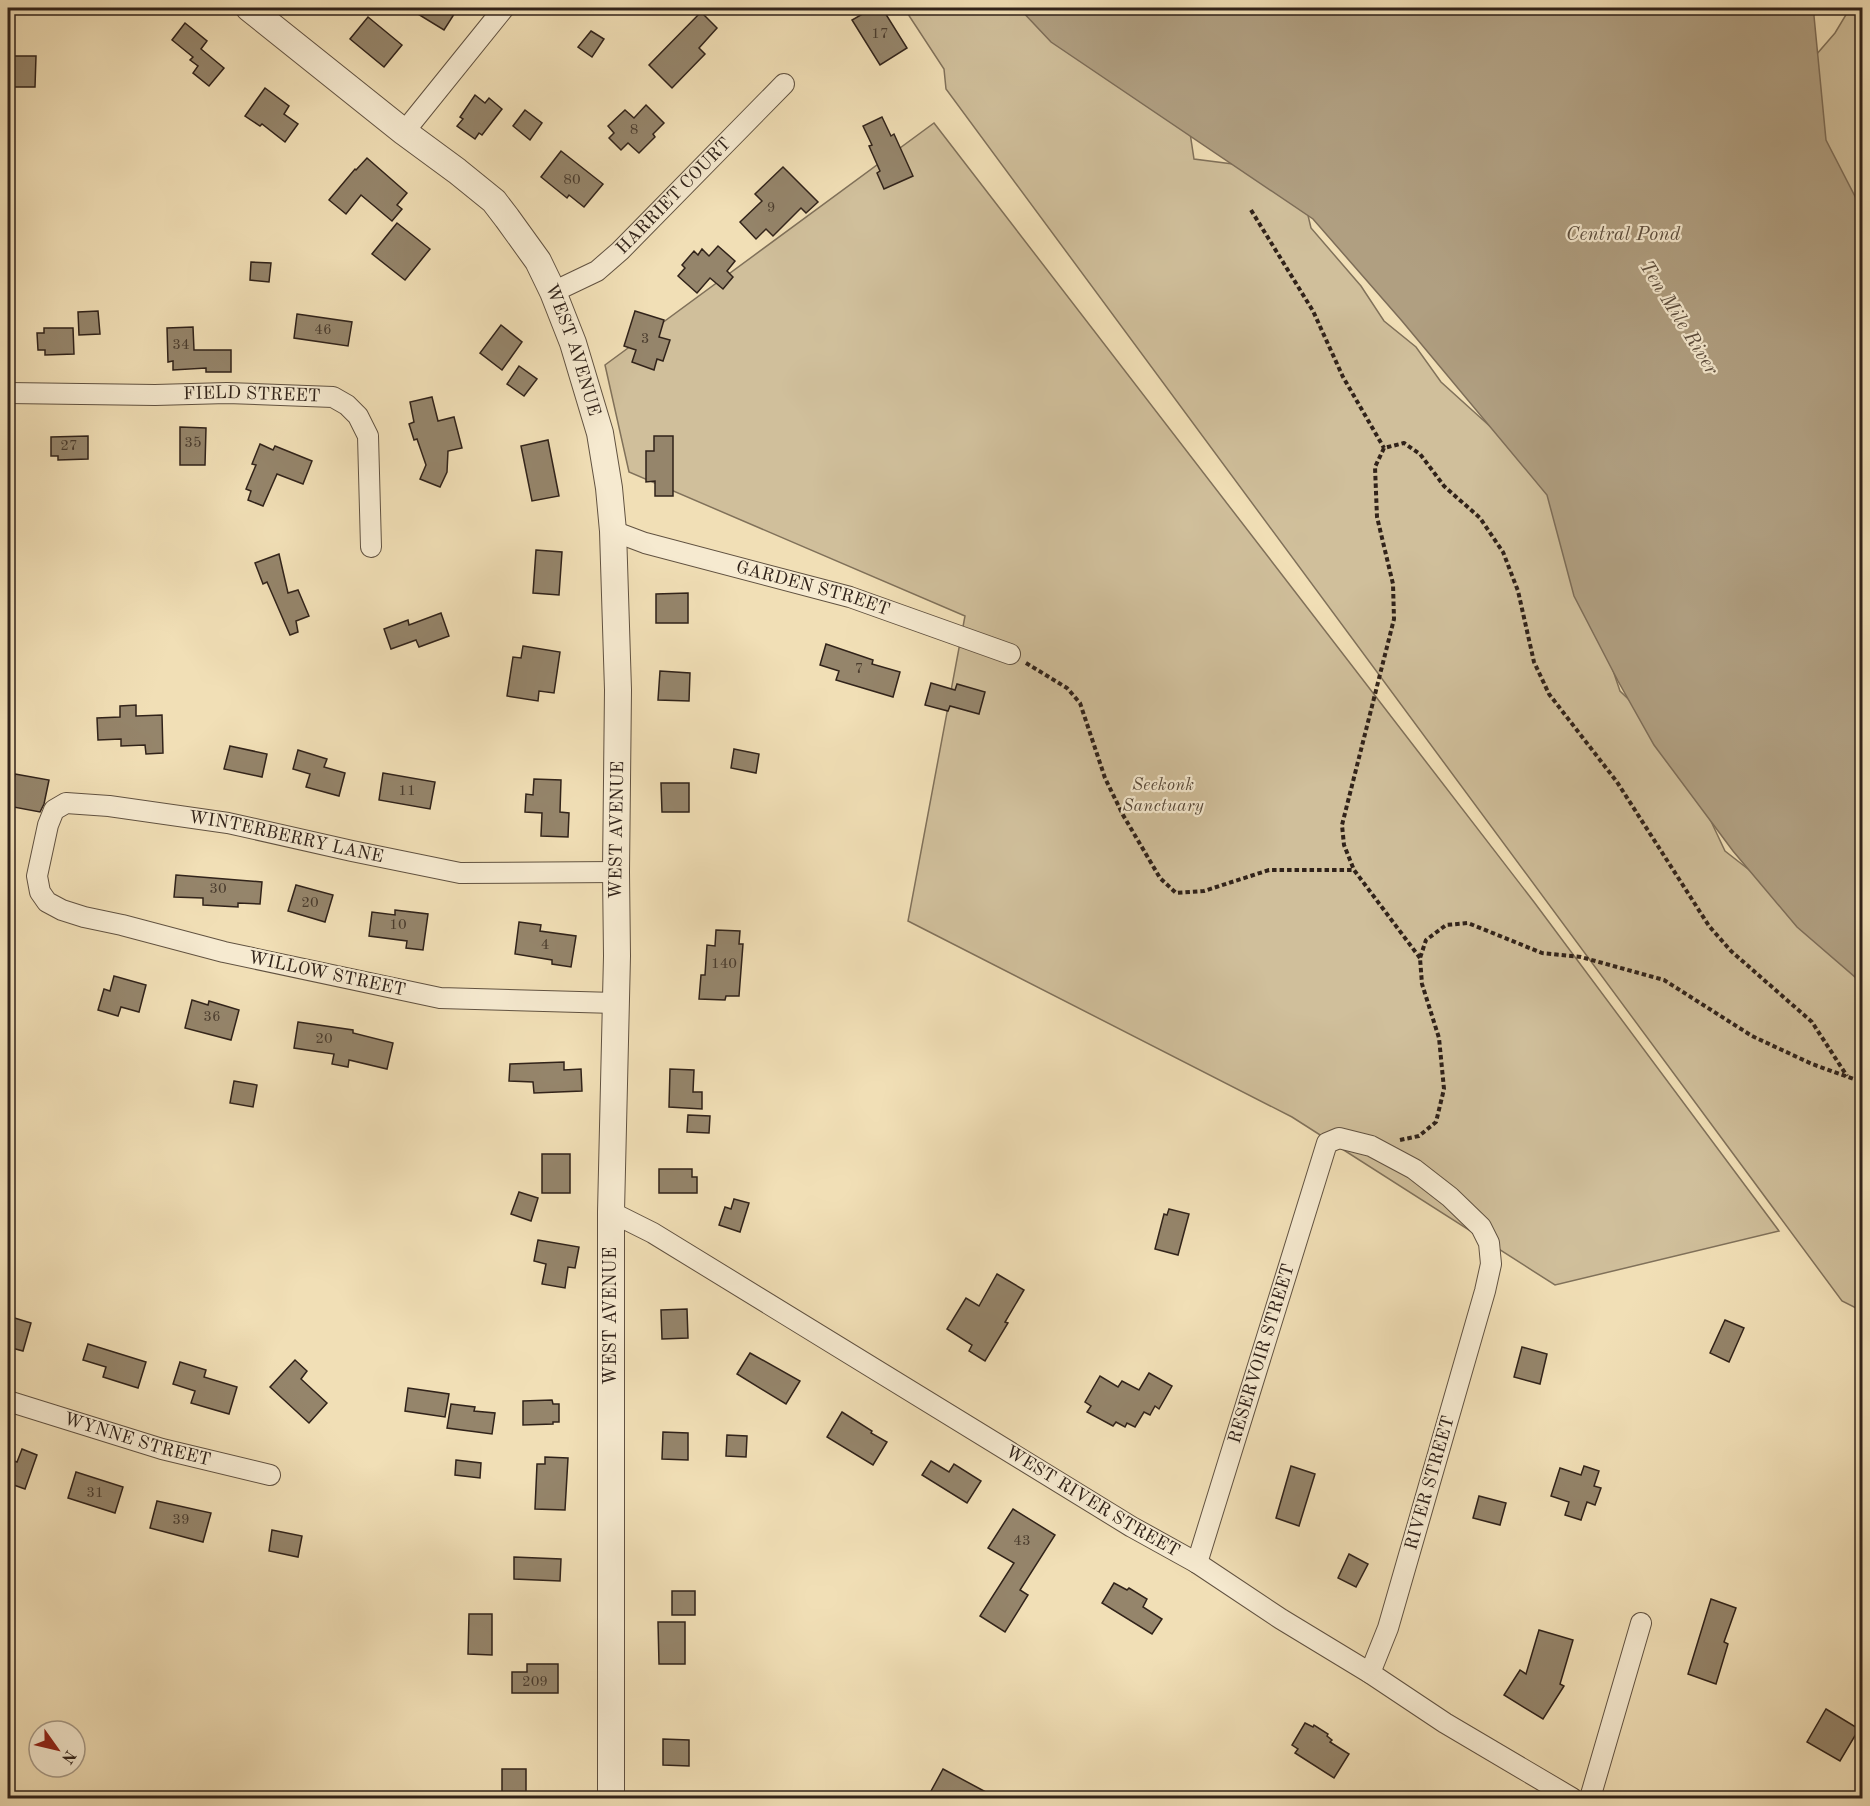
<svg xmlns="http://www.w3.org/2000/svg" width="1870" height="1806" font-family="'Old Standard TT',serif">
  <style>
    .green { fill: #d0bf9b; stroke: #80715a; stroke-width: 1.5 }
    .water { fill: #b09f81; stroke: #7d6d58; stroke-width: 1.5 }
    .building { fill: #95856b; stroke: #31231a; stroke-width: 1.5 }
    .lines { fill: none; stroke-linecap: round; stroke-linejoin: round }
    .minor-casing { stroke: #615241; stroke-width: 22 }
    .tertiary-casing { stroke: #615241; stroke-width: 28 }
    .path { stroke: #31231a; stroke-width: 4; stroke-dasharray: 4.5 3; stroke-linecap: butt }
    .minor { stroke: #f6ead0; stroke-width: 20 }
    .tertiary { stroke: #f6ead0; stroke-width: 26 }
    .labels { text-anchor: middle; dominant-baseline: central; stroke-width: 4.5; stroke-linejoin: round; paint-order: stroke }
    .number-label { font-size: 15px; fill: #4a3c2e }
    .street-label { font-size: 18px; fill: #31231a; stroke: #f6ead0 }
    .park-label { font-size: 18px; font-style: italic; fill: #594a3a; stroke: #f6ead0 }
    .water-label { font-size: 20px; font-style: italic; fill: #5d4e3e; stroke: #f6ead0 }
  </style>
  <rect width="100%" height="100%" fill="#f1dfb6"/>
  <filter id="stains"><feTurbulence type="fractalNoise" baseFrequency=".00333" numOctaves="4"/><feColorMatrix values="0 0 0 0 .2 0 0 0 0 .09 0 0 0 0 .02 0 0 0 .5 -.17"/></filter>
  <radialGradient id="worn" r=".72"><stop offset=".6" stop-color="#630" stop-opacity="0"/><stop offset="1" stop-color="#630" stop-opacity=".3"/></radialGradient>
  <g class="green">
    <polygon points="904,8 1024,8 1187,113 1194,159 1233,164 1301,186 1311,228 1361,286 1384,321 1416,347 1441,382 1504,439 1556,502 1620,691 1646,716 1709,817 1725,851 1757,876 1862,982 1862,1311 1842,1301 946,89 944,69"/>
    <polygon points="1850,8 1862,8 1862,262 1803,70 1835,33"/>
    <polygon points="934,123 1534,902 1779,1231 1555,1285 1292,1117 908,921 965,616 629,472 605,365"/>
  </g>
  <polygon class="water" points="1019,8 1816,8 1814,16 1826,140 1862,210 1862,983 1797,927 1733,851 1654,745 1618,681 1574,596 1547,495 1402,321 1313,219 1051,42"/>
  <g class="building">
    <polygon points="408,8 458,8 444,30"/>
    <polygon points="873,8 882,8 907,48 880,65 852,20"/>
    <polygon points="701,12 717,28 699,48 705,54 672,88 649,65"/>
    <polygon points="368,17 402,45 384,67 350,39"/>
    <polygon points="185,23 207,41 201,49 224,68 209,86 193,73 198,66 190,60 193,57 172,40"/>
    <polygon points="591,31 604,39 592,57 578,47"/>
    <polygon points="8,56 36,56 35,87 8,87"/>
    <polygon points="265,88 289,106 284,114 298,124 285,142 262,124 260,126 245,116"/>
    <polygon points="475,95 485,103 489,98 502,109 482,135 479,133 475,139 457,126 463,119 460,117"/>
    <polygon points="646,105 664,123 653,134 655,137 639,153 628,143 621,150 609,138 614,133 608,126 625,110 634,118"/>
    <polygon points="525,110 542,123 530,140 513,126"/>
    <polygon points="882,117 891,136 894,134 913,176 884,189 877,173 880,171 869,146 872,145 863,126"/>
    <polygon points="561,151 603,184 584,207 569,195 567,198 541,177"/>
    <polygon points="367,158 407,193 397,205 402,209 392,221 361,195 346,214 329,200 355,169 356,170"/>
    <polygon points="783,167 818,202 806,213 801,208 773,236 766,229 756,239 740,222 762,201 755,194"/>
    <polygon points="397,223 430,249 405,280 372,254"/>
    <polygon points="718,246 735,261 727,271 733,277 723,289 710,278 697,293 678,276 685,268 682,265 694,251 698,255 702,249 709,256"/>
    <polygon points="251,262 271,263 269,282 250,280"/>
    <polygon points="98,311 100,334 79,335 78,312"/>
    <polygon points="635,311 664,320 659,337 670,340 663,361 657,359 654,370 632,362 636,350 624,346"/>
    <polygon points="297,314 352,322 348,346 294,338"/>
    <polygon points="501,325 522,342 502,370 480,353"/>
    <polygon points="193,327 194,350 231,350 231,372 206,372 206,368 173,370 173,361 168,362 167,328"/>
    <polygon points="44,328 73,328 74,354 45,355 45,350 38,350 37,333 44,333"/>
    <polygon points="519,366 537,379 524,396 507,384"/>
    <polygon points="432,397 438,421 454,417 462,448 448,451 447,472 440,487 420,479 426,465 417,439 414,440 409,424 414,422 410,402"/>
    <polygon points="180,427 206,428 205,465 180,465"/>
    <polygon points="88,436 88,459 58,460 58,456 51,456 51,437"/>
    <polygon points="654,436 673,436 673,496 655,496 655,481 646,482 646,451 654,451"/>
    <polygon points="548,440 559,496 532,501 521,446"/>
    <polygon points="260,444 273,450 275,446 312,461 303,484 277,474 263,506 248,500 251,491 246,489 256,465 252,464"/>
    <polygon points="536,550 562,552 559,595 533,593"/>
    <polygon points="279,554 288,593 298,590 309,616 296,621 298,632 290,635 267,582 263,584 255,563"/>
    <polygon points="688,593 688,623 656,623 656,594"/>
    <polygon points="441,613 449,636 419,647 416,640 391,649 384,629 408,620 409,625"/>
    <polygon points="826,644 873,660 872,664 900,672 893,697 836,680 839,671 820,665"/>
    <polygon points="523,646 560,652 554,693 539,691 538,701 507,696 513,657 521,658"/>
    <polygon points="660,671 690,673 689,701 658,700"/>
    <polygon points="931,683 955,690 957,684 985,692 979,714 950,706 948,711 925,705"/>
    <polygon points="136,705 136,716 162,715 163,753 146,754 145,745 121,746 121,739 98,740 97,718 120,717 120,706"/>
    <polygon points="230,746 267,754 262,777 224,769"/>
    <polygon points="734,749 759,754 756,773 731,768"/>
    <polygon points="298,750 327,759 324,767 345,773 339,796 306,787 310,774 293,769"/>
    <polygon points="383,773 435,782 430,809 379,800"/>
    <polygon points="15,774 49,780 44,804 40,812 8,806"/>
    <polygon points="534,779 561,780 560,812 569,813 568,837 541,836 542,813 525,812 526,794 533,795"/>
    <polygon points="661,783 689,783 689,812 662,812"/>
    <polygon points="176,875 262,882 260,904 238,903 238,907 203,905 203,898 174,897"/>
    <polygon points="296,885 333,895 325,922 288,911"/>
    <polygon points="395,910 428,914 423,950 406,948 407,941 369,936 372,912 395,915"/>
    <polygon points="519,922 541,925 540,931 576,936 571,967 552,964 552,960 515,954"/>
    <polygon points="716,930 740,931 739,944 743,944 739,996 726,996 725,1000 699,999 701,975 705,975 707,945 715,946"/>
    <polygon points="114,976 146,985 139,1012 121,1007 118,1016 98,1010 104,989 110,991"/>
    <polygon points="192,1000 208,1005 209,1001 239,1010 231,1040 185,1028"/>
    <polygon points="298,1022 353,1030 353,1033 393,1043 387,1069 349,1060 348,1067 332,1064 334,1054 294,1048"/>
    <polygon points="564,1062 564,1070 581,1069 582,1091 534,1093 533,1082 509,1081 510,1064"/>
    <polygon points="670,1069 694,1070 693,1092 702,1092 702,1109 669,1107"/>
    <polygon points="234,1081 257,1085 253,1107 230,1103"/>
    <polygon points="688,1115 710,1116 709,1133 687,1132"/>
    <rect x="542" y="1154" width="28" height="39"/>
    <polygon points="659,1169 692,1169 692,1177 697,1177 697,1193 659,1193"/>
    <polygon points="519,1192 538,1198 531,1221 511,1214"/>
    <polygon points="734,1199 749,1203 740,1232 719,1225 725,1207 731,1209"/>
    <polygon points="1169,1209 1189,1214 1178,1255 1155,1249 1164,1214 1167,1215"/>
    <polygon points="538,1240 579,1247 575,1268 568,1267 565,1288 542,1284 546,1264 534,1261"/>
    <polygon points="997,1274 1024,1290 1005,1322 1008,1323 985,1361 969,1351 972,1345 947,1329 966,1298 979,1306"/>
    <polygon points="687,1309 688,1338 662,1339 661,1310"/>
    <polygon points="8,1316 31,1323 23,1351 8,1347"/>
    <polygon points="1725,1320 1744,1328 1729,1362 1710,1353"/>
    <polygon points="88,1344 146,1362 138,1388 103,1377 106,1367 83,1360"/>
    <polygon points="1522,1347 1547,1354 1540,1384 1514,1377"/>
    <polygon points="750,1353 800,1381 786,1404 737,1374"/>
    <polygon points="295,1360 307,1371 301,1379 327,1403 309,1423 270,1387"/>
    <polygon points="180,1362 206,1370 204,1377 237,1387 229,1414 191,1403 195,1391 173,1384"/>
    <polygon points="1149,1373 1172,1386 1159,1409 1155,1406 1150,1415 1144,1412 1135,1427 1127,1423 1125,1427 1116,1422 1113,1426 1087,1412 1091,1406 1085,1402 1100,1376 1118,1387 1122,1381 1139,1390"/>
    <polygon points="408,1388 449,1394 445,1417 405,1411"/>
    <polygon points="552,1400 553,1404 559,1404 559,1422 553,1422 553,1424 523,1425 523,1401"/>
    <polygon points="451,1404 475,1407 474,1411 495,1413 492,1434 447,1428"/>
    <polygon points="842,1412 872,1431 871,1433 887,1442 873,1465 827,1437"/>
    <polygon points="663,1432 688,1433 688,1460 662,1459"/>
    <polygon points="727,1435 747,1436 746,1457 726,1456"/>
    <polygon points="22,1449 37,1455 25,1489 8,1483 8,1459 17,1462"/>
    <polygon points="545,1457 568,1458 565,1510 535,1509 537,1464 545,1464"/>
    <polygon points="456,1460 481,1463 480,1478 455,1475"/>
    <polygon points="931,1461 949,1472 954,1464 981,1481 967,1503 922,1475"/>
    <polygon points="1291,1466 1315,1474 1299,1526 1276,1518"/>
    <polygon points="1584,1466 1599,1471 1594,1486 1601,1488 1595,1505 1587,1502 1581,1520 1565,1515 1569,1502 1551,1496 1560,1468 1581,1475"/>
    <polygon points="76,1472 123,1487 115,1513 68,1498"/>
    <polygon points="1479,1496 1506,1503 1500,1525 1473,1518"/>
    <polygon points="157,1501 211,1513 203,1542 150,1528"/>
    <polygon points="1013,1509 1055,1535 1020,1590 1028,1595 1005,1632 980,1616 1014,1563 988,1548"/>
    <polygon points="272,1530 302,1536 298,1557 269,1551"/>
    <polygon points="1349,1554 1368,1564 1356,1587 1338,1578"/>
    <polygon points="514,1557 561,1559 560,1581 514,1579"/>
    <polygon points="1114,1583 1127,1590 1129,1588 1147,1599 1143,1607 1162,1619 1152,1634 1102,1603"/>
    <rect x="672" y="1591" width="23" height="24"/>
    <polygon points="1711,1599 1736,1608 1724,1642 1728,1644 1716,1684 1688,1674"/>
    <polygon points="469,1614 492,1614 492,1655 468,1654"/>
    <polygon points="658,1622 685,1622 685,1664 659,1664"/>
    <polygon points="1539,1630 1573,1640 1560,1684 1564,1686 1543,1719 1504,1695 1520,1670 1526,1674"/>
    <polygon points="527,1664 558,1664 558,1693 512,1693 512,1672 527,1672"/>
    <polygon points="1826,1709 1859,1729 1840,1761 1807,1742"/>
    <polygon points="1305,1723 1313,1727 1314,1725 1328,1734 1327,1736 1332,1740 1330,1742 1349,1754 1334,1778 1295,1753 1298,1749 1292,1745"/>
    <polygon points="663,1739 689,1740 689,1766 663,1765"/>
    <rect x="502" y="1769" width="24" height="29"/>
    <polygon points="943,1769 997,1798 941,1798 930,1793"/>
  </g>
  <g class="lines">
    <g class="minor-casing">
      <g id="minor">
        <polyline points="404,132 504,8"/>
        <path id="s1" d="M553,292L597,271L620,251L784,84"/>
        <path id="s2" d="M8,393L155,395L227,393L333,397L347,405L358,416L368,436L371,547"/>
        <path id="s3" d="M613,531L645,543L850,597L1010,654"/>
        <path id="s4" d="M615,1003L440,998L224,952L122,925L84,917L62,910L47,902L40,892L37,876L48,825L54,810L66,803L109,806L228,823L352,851L460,873L616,872"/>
        <path id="s5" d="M611,1212L653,1233L1132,1527L1197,1563L1281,1619L1370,1673L1445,1723L1572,1798"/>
        <path id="s6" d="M8,1401L162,1449L270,1475"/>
        <path id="s7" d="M1197,1563L1327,1143L1339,1138L1371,1146L1414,1169L1450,1197L1481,1227L1489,1243L1491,1264L1485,1291L1388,1628L1370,1673"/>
        <polyline points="1590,1798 1641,1623"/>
      </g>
    </g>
    <g class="tertiary-casing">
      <g id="tertiary">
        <path id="s8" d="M249,8L404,132L457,171L494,201L507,218L538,261L553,292L573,343L600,433L609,488L613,531L618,690L616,872L617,956L611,1212V1798"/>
      </g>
    </g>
    <g class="path">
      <polyline points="1251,210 1313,311 1343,377 1384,448"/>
      <polyline points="1026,663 1067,688 1080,703 1105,778 1123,815 1160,878 1176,893 1204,891 1269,870 1353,870"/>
      <polyline points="1420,958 1354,870 1344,845 1342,825 1394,619 1393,584 1377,517 1375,467 1384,448 1404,443 1420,454 1444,486 1480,518 1503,552 1518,591 1534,662 1549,694 1617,782 1709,926 1731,951 1812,1022 1847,1076"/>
      <polyline points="1400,1140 1419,1136 1436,1122 1444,1089 1439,1038 1422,984 1420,958 1426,940 1446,925 1468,923 1542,953 1581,957 1664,980 1752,1036 1812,1064 1862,1082"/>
    </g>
    <use href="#minor" class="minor"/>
    <use href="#tertiary" class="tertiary"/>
  </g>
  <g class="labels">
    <g class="number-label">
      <text x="880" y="34">17</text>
      <text x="634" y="130">8</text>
      <text x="572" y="180">80</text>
      <text x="771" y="208">9</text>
      <text x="323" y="330">46</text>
      <text x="645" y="339">3</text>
      <text x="181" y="345">34</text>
      <text x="193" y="443">35</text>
      <text x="69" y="446">27</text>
      <text x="859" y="669">7</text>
      <text x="407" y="791">11</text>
      <text x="218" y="889">30</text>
      <text x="310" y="903">20</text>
      <text x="398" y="925">10</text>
      <text x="545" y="945">4</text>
      <text x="724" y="964">140</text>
      <text x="212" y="1017">36</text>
      <text x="324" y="1039">20</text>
      <text x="95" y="1493">31</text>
      <text x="181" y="1520">39</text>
      <text x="1022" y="1541">43</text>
      <text x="535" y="1682">209</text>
    </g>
    <g class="street-label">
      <text stroke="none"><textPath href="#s1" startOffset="156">HARRIET COURT</textPath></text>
      <text stroke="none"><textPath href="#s8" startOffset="482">WEST AVENUE</textPath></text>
      <text stroke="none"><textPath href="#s2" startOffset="244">FIELD STREET</textPath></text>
      <text stroke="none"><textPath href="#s3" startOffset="208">GARDEN STREET</textPath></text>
      <text transform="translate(617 830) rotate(-89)">WEST AVENUE</text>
      <text stroke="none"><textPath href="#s4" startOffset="914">WINTERBERRY LANE</textPath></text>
      <text transform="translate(327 974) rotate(12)">WILLOW STREET</text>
      <text transform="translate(611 1316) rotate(-90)">WEST AVENUE</text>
      <text stroke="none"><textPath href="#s7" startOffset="219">RESERVOIR STREET</textPath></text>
      <text stroke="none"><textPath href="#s6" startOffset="135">WYNNE STREET</textPath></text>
      <text transform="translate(1430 1483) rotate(-74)">RIVER STREET</text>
      <text stroke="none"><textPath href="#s5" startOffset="562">WEST RIVER STREET</textPath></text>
    </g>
    <g class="park-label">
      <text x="1163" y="785">Seekonk<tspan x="1163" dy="21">Sanctuary</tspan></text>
    </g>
    <g class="water-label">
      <text x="1623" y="235">Central Pond</text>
      <text transform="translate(1678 318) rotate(58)">Ten Mile River</text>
    </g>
  </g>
  <rect width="1870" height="1806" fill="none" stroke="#f1dfb6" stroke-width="30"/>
  <rect x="9" y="9" width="1852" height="1788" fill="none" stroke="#31231a" stroke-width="3"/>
  <rect x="15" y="15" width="1840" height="1776" fill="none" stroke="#31231a" stroke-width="1.5"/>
  <g transform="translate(57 1749) rotate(124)"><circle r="28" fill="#f6ead0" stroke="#a79a87" stroke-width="1.5"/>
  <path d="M0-4.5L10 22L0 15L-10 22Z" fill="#8f2418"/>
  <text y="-9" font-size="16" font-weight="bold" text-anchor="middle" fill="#31231a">N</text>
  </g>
  <rect width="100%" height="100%" filter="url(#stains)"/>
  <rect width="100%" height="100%" fill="url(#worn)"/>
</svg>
